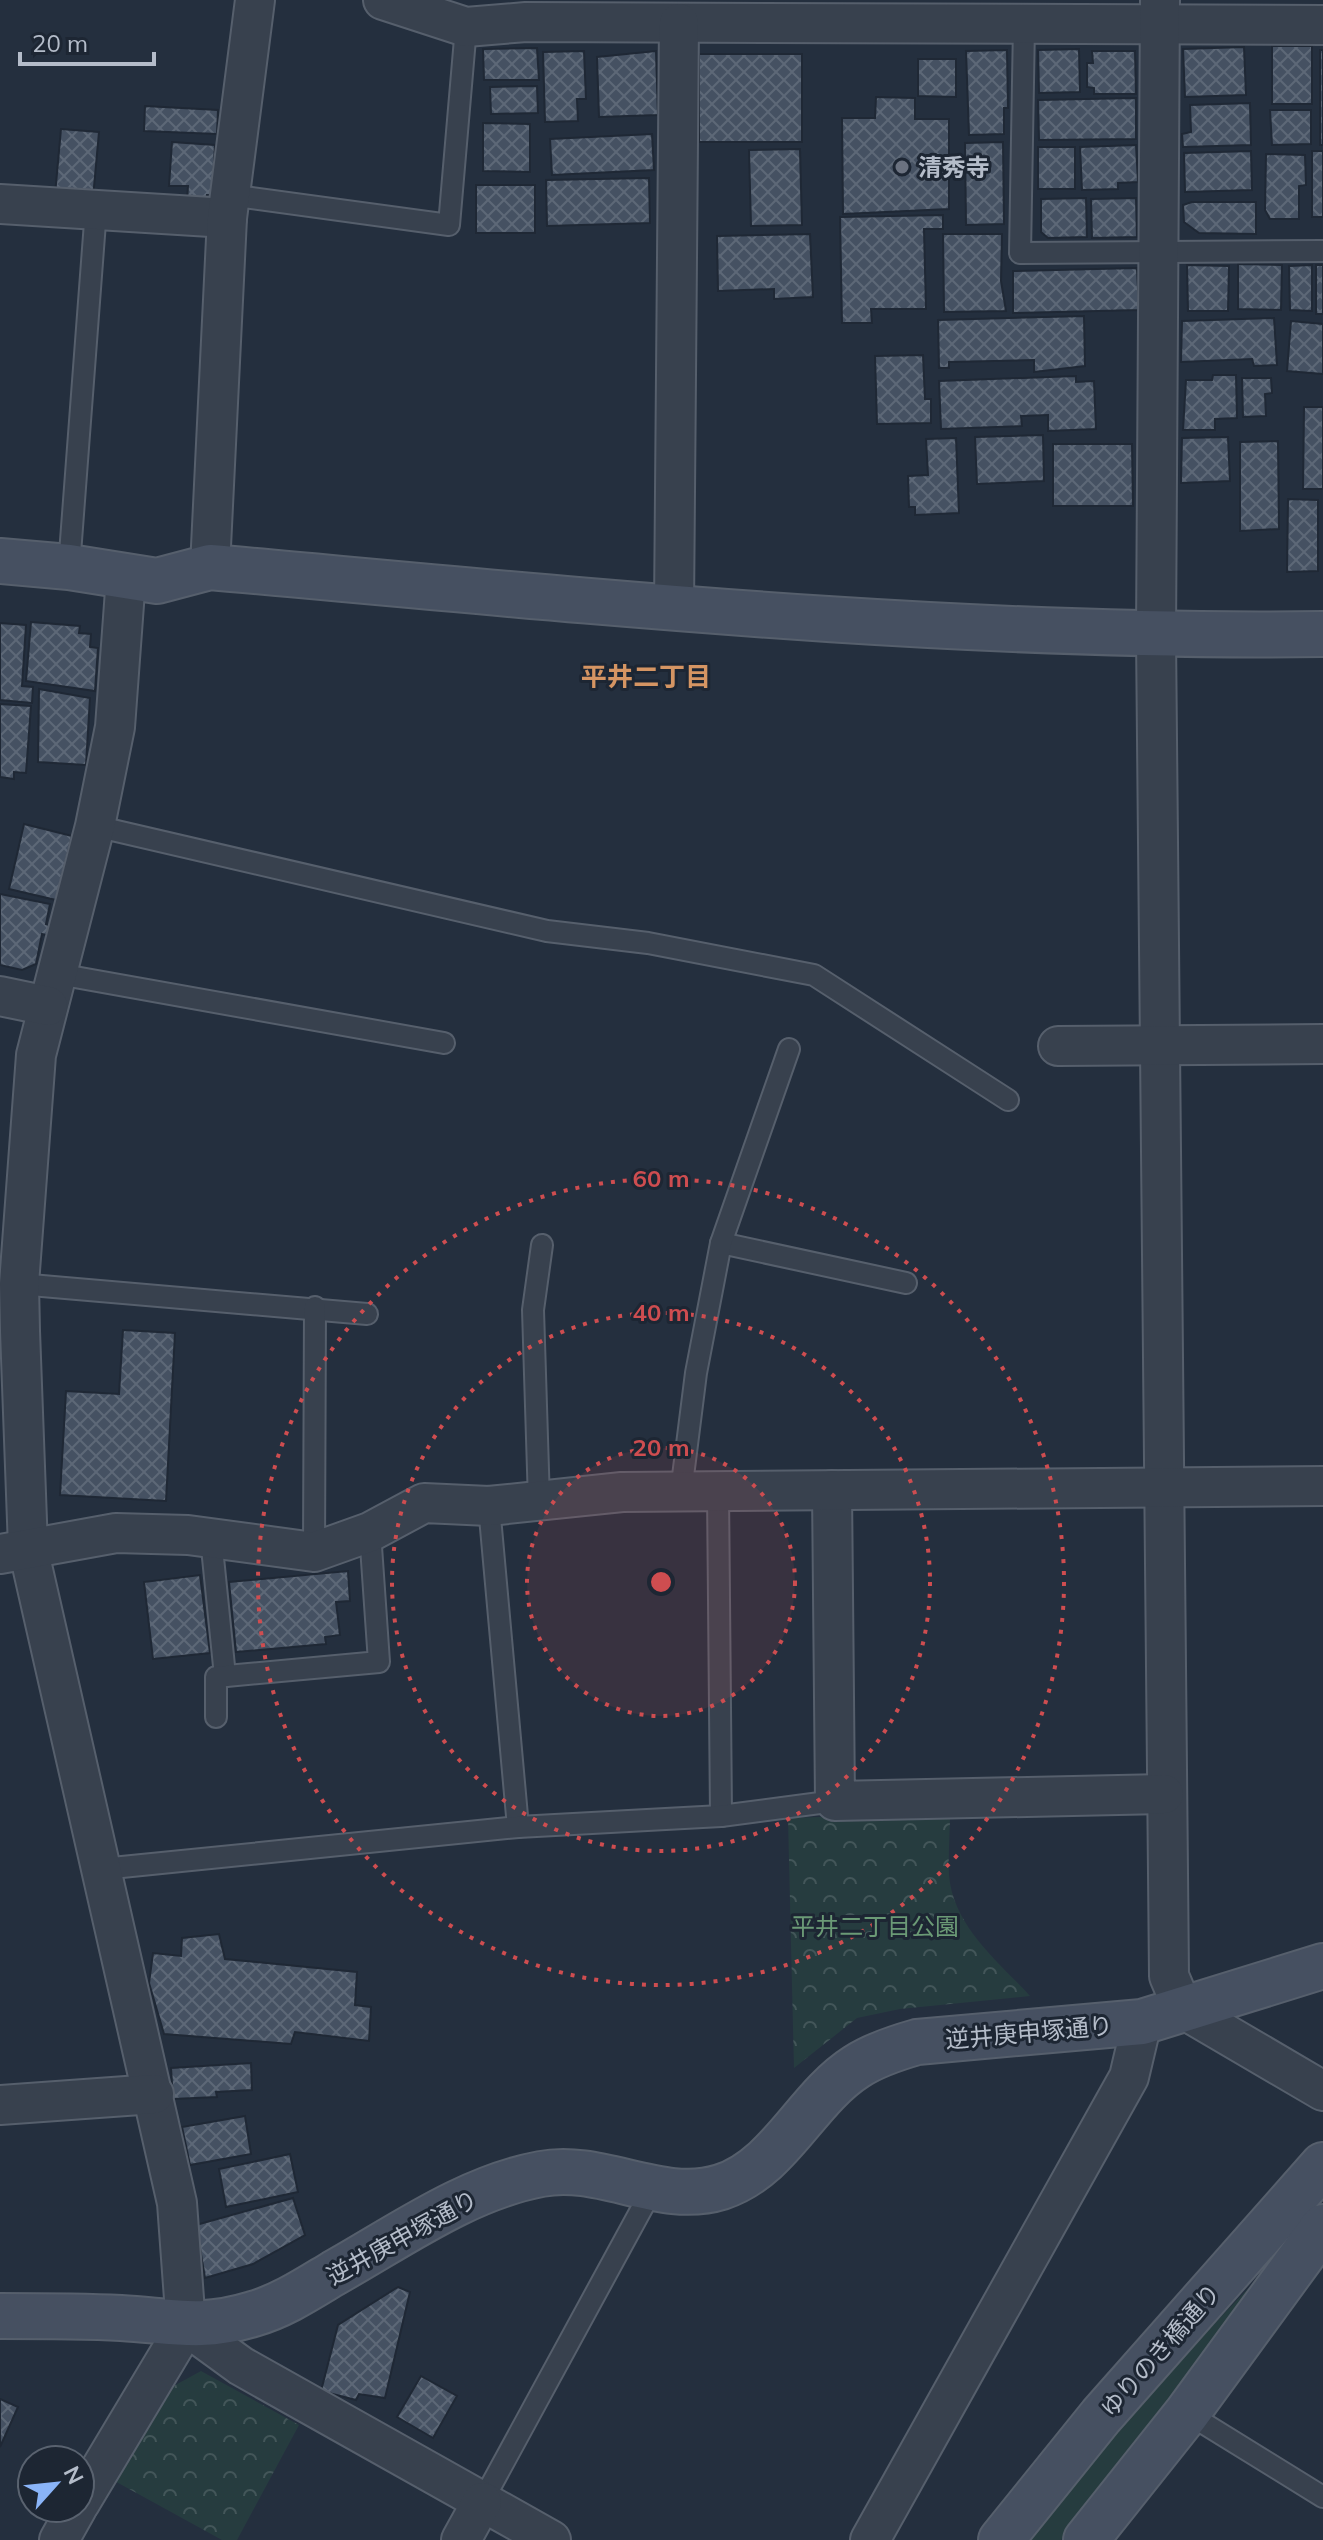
<svg xmlns="http://www.w3.org/2000/svg" width="1323" height="2540" font-family="Mulish,'Noto Sans JP',sans-serif">
  <style>
    .grass { fill: #263c3f }
    .park { fill: url(#park-crowns) }
    .building { fill: url(#building-cross-hatch); stroke: #1f2835; stroke-width: 2 }
    .lines { fill: none; stroke-linecap: round; stroke-linejoin: round }
    .lane-casing { stroke: #565f6c; stroke-width: 24 }
    .street-casing { stroke: #565f6c; stroke-width: 42 }
    .secondary-casing { stroke: #565f6c; stroke-width: 48 }
    .lane { stroke: #38414e; stroke-width: 20 }
    .street { stroke: #38414e; stroke-width: 38 }
    .secondary { stroke: #465061; stroke-width: 44 }
    .ring { fill: none; stroke: #ce4d50; stroke-width: 4; stroke-dasharray: 4 8 }
    .worship-dot { fill: #6b7280; stroke: #1d2633; stroke-width: 3 }
    .labels { text-anchor: middle; dominant-baseline: central; stroke-width: 6; stroke-linejoin: round; paint-order: stroke }
    .poi-label { font-size: 24px; font-weight: bold; fill: #b4bcc9; stroke: #1d2633; text-anchor: start }
    .park-label { font-size: 24px; fill: #6b9a76; stroke: #1d2633 }
    .street-label { font-size: 24px; fill: #b4bcc9; stroke: #1d2633 }
    .neighbourhood-label { font-size: 26px; font-weight: bold; fill: #d59563; stroke: #1d2633 }
    .centre { fill: #ce4d50; stroke: #1d2633; stroke-width: 4 }
    .ring-label { font-size: 24px; text-anchor: middle; font-weight: bold; fill: #ce4d50; stroke: #1d2633; stroke-width: 6; stroke-linejoin: round; paint-order: stroke }
  </style>
  <defs>
    <pattern id="park-crowns" width="20" height="18" patternUnits="userSpaceOnUse" patternTransform="scale(2)"><rect width="20" height="18" fill="#263c3f"/><path d="M2 6a3 3 0 1 1 6 0M12 15a3 3 0 1 1 6 0" fill="none" stroke="#435659"/></pattern>
    <pattern id="building-cross-hatch" width="8" height="8" patternUnits="userSpaceOnUse" patternTransform="scale(2)"><rect width="8" height="8" fill="#455162"/><path d="M0 0l8 8M0 8l8-8" fill="none" stroke="#5d6877"/></pattern>
  </defs>
  <rect width="100%" height="100%" fill="#242f3e"/>
  <polygon class="grass" points="1266,2270 1148,2432 1061,2540 1025,2540 1125,2416"/>
  <g class="park">
    <path d="M950,1813C950,1833 948,1854 949,1875C953,1926 998,1961 1030,1996L900,2009L857,2018L794,2068L788,1818Z"/>
    <polygon points="201,2371 299,2425 237,2540 222,2540 111,2479 170,2388"/>
  </g>
  <g class="building">
    <rect x="1272" y="46" width="40" height="58"/>
    <polygon points="1244,47 1246,95 1185,97 1183,49"/>
    <polygon points="537,48 539,80 484,80 483,49"/>
    <polygon points="1079,49 1080,92 1039,93 1038,50"/>
    <polygon points="1007,50 1008,108 1004,108 1004,134 969,135 966,51"/>
    <rect x="1320" y="50" width="3" height="95"/>
    <polygon points="584,51 586,99 577,99 578,121 545,122 543,52"/>
    <polygon points="656,51 658,115 599,117 597,57"/>
    <polygon points="1092,51 1135,51 1136,94 1094,94 1094,88 1087,87 1087,63 1093,63"/>
    <rect x="699" y="54" width="103" height="88"/>
    <polygon points="918,59 956,59 956,97 918,96"/>
    <polygon points="537,86 538,113 491,114 490,87"/>
    <polygon points="876,97 915,98 915,119 949,119 949,209 843,214 842,118 875,118"/>
    <polygon points="1136,98 1136,139 1039,140 1038,100"/>
    <polygon points="1250,103 1251,145 1183,147 1182,134 1191,132 1190,105"/>
    <polygon points="145,106 218,110 217,134 144,131"/>
    <polygon points="1270,110 1311,110 1311,144 1272,145"/>
    <polygon points="483,123 530,124 530,172 483,171"/>
    <polygon points="61,129 99,132 93,198 55,195"/>
    <polygon points="652,134 654,170 552,175 550,139"/>
    <polygon points="172,142 215,145 212,195 207,195 206,201 187,200 188,186 169,186"/>
    <polygon points="1003,142 1004,224 966,225 965,143"/>
    <polygon points="1136,145 1138,182 1118,183 1118,189 1082,190 1080,147"/>
    <rect x="1038" y="147" width="37" height="42"/>
    <polygon points="800,149 802,225 751,226 749,150"/>
    <polygon points="1251,151 1252,190 1185,192 1184,153"/>
    <rect x="1312" y="151" width="11" height="66"/>
    <polygon points="1266,154 1305,155 1306,185 1299,186 1299,219 1270,219 1265,210"/>
    <polygon points="649,178 650,223 547,226 546,180"/>
    <rect x="476" y="185" width="59" height="48"/>
    <polygon points="1086,198 1087,237 1048,238 1041,232 1041,199"/>
    <polygon points="1136,198 1137,237 1092,238 1091,199"/>
    <polygon points="1192,202 1256,202 1256,234 1199,233 1184,222 1183,205"/>
    <polygon points="943,215 943,229 924,229 926,309 871,309 872,323 842,323 840,217"/>
    <polygon points="810,234 813,297 774,299 774,289 718,291 717,236"/>
    <polygon points="943,234 1002,234 1001,281 1006,311 944,312"/>
    <polygon points="1238,264 1282,265 1281,310 1238,309"/>
    <polygon points="1187,265 1229,266 1228,311 1188,311"/>
    <polygon points="1312,265 1312,311 1290,310 1289,266"/>
    <rect x="1316" y="265" width="7" height="49"/>
    <polygon points="1137,268 1139,310 1013,313 1013,271"/>
    <polygon points="1084,316 1085,366 1034,372 1034,360 949,362 949,368 939,368 938,320"/>
    <polygon points="1274,318 1277,365 1254,366 1252,359 1181,362 1182,321"/>
    <polygon points="1291,321 1323,324 1323,374 1287,371"/>
    <polygon points="923,355 925,399 931,399 931,423 877,424 875,356"/>
    <polygon points="1213,375 1236,375 1237,418 1215,419 1215,430 1183,430 1186,380 1212,380"/>
    <polygon points="1076,376 1076,382 1094,381 1096,429 1048,431 1048,415 1021,416 1022,426 941,429 939,381"/>
    <polygon points="1242,378 1271,378 1272,393 1265,394 1266,416 1243,417"/>
    <polygon points="1304,407 1323,407 1323,489 1303,489"/>
    <polygon points="1043,435 1044,481 977,484 975,437"/>
    <polygon points="1228,437 1230,481 1181,483 1182,438"/>
    <polygon points="956,438 959,513 915,515 915,507 909,507 908,476 928,475 926,439"/>
    <polygon points="1278,441 1279,529 1240,531 1240,442"/>
    <polygon points="1053,444 1132,444 1133,506 1053,506"/>
    <polygon points="1288,499 1318,500 1318,571 1287,572"/>
    <polygon points="31,622 80,626 79,633 91,634 90,647 98,648 95,691 26,681"/>
    <polygon points="0,623 26,625 22,686 33,687 32,703 0,700"/>
    <polygon points="39,689 90,698 86,765 38,762"/>
    <polygon points="0,704 31,706 26,773 14,772 14,779 0,777"/>
    <polygon points="24,824 72,836 56,900 9,889"/>
    <polygon points="0,894 50,904 46,924 52,926 50,936 42,934 36,964 22,970 0,965"/>
    <polygon points="123,1330 175,1333 166,1501 60,1495 66,1391 119,1394"/>
    <polygon points="348,1571 350,1601 336,1602 340,1635 325,1637 326,1644 236,1652 229,1582"/>
    <polygon points="200,1575 210,1653 153,1659 144,1582"/>
    <polygon points="219,1934 225,1959 357,1972 355,2005 371,2007 369,2041 295,2032 291,2044 164,2034 149,1983 153,1953 181,1956 182,1938"/>
    <polygon points="251,2063 252,2090 216,2092 217,2097 173,2099 171,2068"/>
    <polygon points="245,2116 251,2154 190,2165 182,2127"/>
    <polygon points="290,2154 298,2192 226,2207 219,2169"/>
    <polygon points="293,2198 305,2235 253,2264 205,2278 196,2225"/>
    <polygon points="398,2287 410,2292 385,2398 359,2394 356,2400 321,2391 338,2325"/>
    <polygon points="421,2376 457,2396 433,2438 397,2417"/>
    <polygon points="0,2399 18,2407 0,2447"/>
  </g>
  <g class="lines">
    <g class="lane-casing">
      <g id="lane">
        <polyline points="1024,25 1020,253 1323,251"/>
        <polyline points="229,195 449,225 466,27"/>
        <polyline points="69,567 96,209"/>
        <polyline points="95,826 547,931 648,943 814,975 1008,1100"/>
        <polyline points="58,974 444,1043"/>
        <polyline points="721,1243 906,1283"/>
        <polyline points="19,1284 367,1314"/>
        <polyline points="718,1491 721,1816"/>
        <polyline points="681,1492 696,1373 721,1243 789,1049"/>
        <polyline points="539,1502 533,1310 542,1245"/>
        <polyline points="489,1506 518,1827"/>
        <polyline points="211,1538 225,1676"/>
        <polyline points="314,1552 315,1307"/>
        <polyline points="216,1717 216,1677 379,1662 370,1532"/>
        <polyline points="102,1869 518,1827 721,1816 835,1801"/>
        <polyline points="1187,2413 1323,2497"/>
        <polyline points="482,2502 653,2188"/>
      </g>
    </g>
    <g class="street-casing">
      <g id="street">
        <polyline points="383,0 466,27 526,22 1323,25"/>
        <polyline points="1160,0 1156,636 1169,1976 1183,2009 1323,2091"/>
        <polyline points="0,204 227,218"/>
        <polyline points="210,567 227,218 255,0"/>
        <polyline points="126,577 115,727 95,826 36,1055 19,1284 20,1331 28,1548 177,2203 186,2326"/>
        <polyline points="674,609 679,23"/>
        <polyline points="0,996 48,1006"/>
        <polyline points="1058,1046 1323,1044"/>
        <polyline points="832,1490 835,1801 1164,1794"/>
        <polyline points="0,1554 116,1533 188,1535 314,1552 370,1532 424,1503 489,1506 622,1492 1323,1486"/>
        <polyline points="0,2105 154,2094"/>
        <polyline points="80,2503 186,2326 241,2366 551,2540"/>
        <polyline points="59,2540 77,2508"/>
        <polyline points="461,2540 482,2502"/>
        <polyline points="870,2540 1129,2077 1142,2022"/>
      </g>
    </g>
    <g class="secondary-casing">
      <g id="secondary">
        <path d="M0,561L69,567L157,581L210,567C580,600 951,639 1323,634"/>
        <path d="M0,2316C40,2316 81,2316 121,2318C173,2321 201,2330 253,2314C282,2306 309,2288 334,2273C400,2236 466,2188 541,2174C601,2162 661,2206 721,2187C780,2168 806,2099 856,2067C874,2055 896,2048 917,2042L1142,2022L1323,1966"/>
        <polyline points="1001,2540 1101,2416 1323,2165"/>
        <polyline points="1086,2540 1187,2413 1323,2227"/>
      </g>
    </g>
    <use href="#lane" class="lane"/>
    <use href="#street" class="street"/>
    <use href="#secondary" class="secondary"/>
  </g>
  <circle cx="661" cy="1582" r="134" fill="#ce4d50" fill-opacity=".12"/>
  <g class="ring">
    <circle cx="661" cy="1582" r="134"/>
    <circle cx="661" cy="1582" r="269"/>
    <circle cx="661" cy="1582" r="403"/>
  </g>
  <circle class="worship-dot" cx="902" cy="167" r="8"/>
  <g class="labels">
    <g class="poi-label">
      <text x="918" y="167">清秀寺</text>
    </g>
    <g class="park-label">
      <text x="875" y="1926">平井二丁目公園</text>
    </g>
    <g class="street-label">
      <text transform="translate(1029 2032) rotate(-5)">逆井庚申塚通り</text>
      <text transform="translate(402 2237) rotate(-29)">逆井庚申塚通り</text>
      <text transform="translate(1160 2350) rotate(-49)">ゆりのき橋通り</text>
    </g>
    <g class="neighbourhood-label">
      <text x="646" y="676">平井二丁目</text>
    </g>
  </g>
  <circle cx="661" cy="1582" r="12" class="centre"/>
  <g class="ring-label">
    <text x="661" y="1187">60 m</text>
    <text x="661" y="1321">40 m</text>
    <text x="661" y="1456">20 m</text>
  </g>
  <g transform="translate(56 2484) rotate(63)"><circle r="38" fill="#1d2633" stroke="#59626f" stroke-width="2"/>
  <path d="M0-6L14 30L0 20L-14 30Z" fill="#8ab4f8"/>
  <text y="-12" font-size="22" font-weight="bold" text-anchor="middle" fill="#b4bcc9">N</text>
  </g>
  <path d="M20 52v12h134v-12" fill="none" stroke="#b4bcc9" stroke-width="4"/>
  <text x="32" y="52" font-size="24" fill="#b4bcc9" stroke="#1d2633" stroke-width="6" paint-order="stroke">20 m</text>
</svg>
